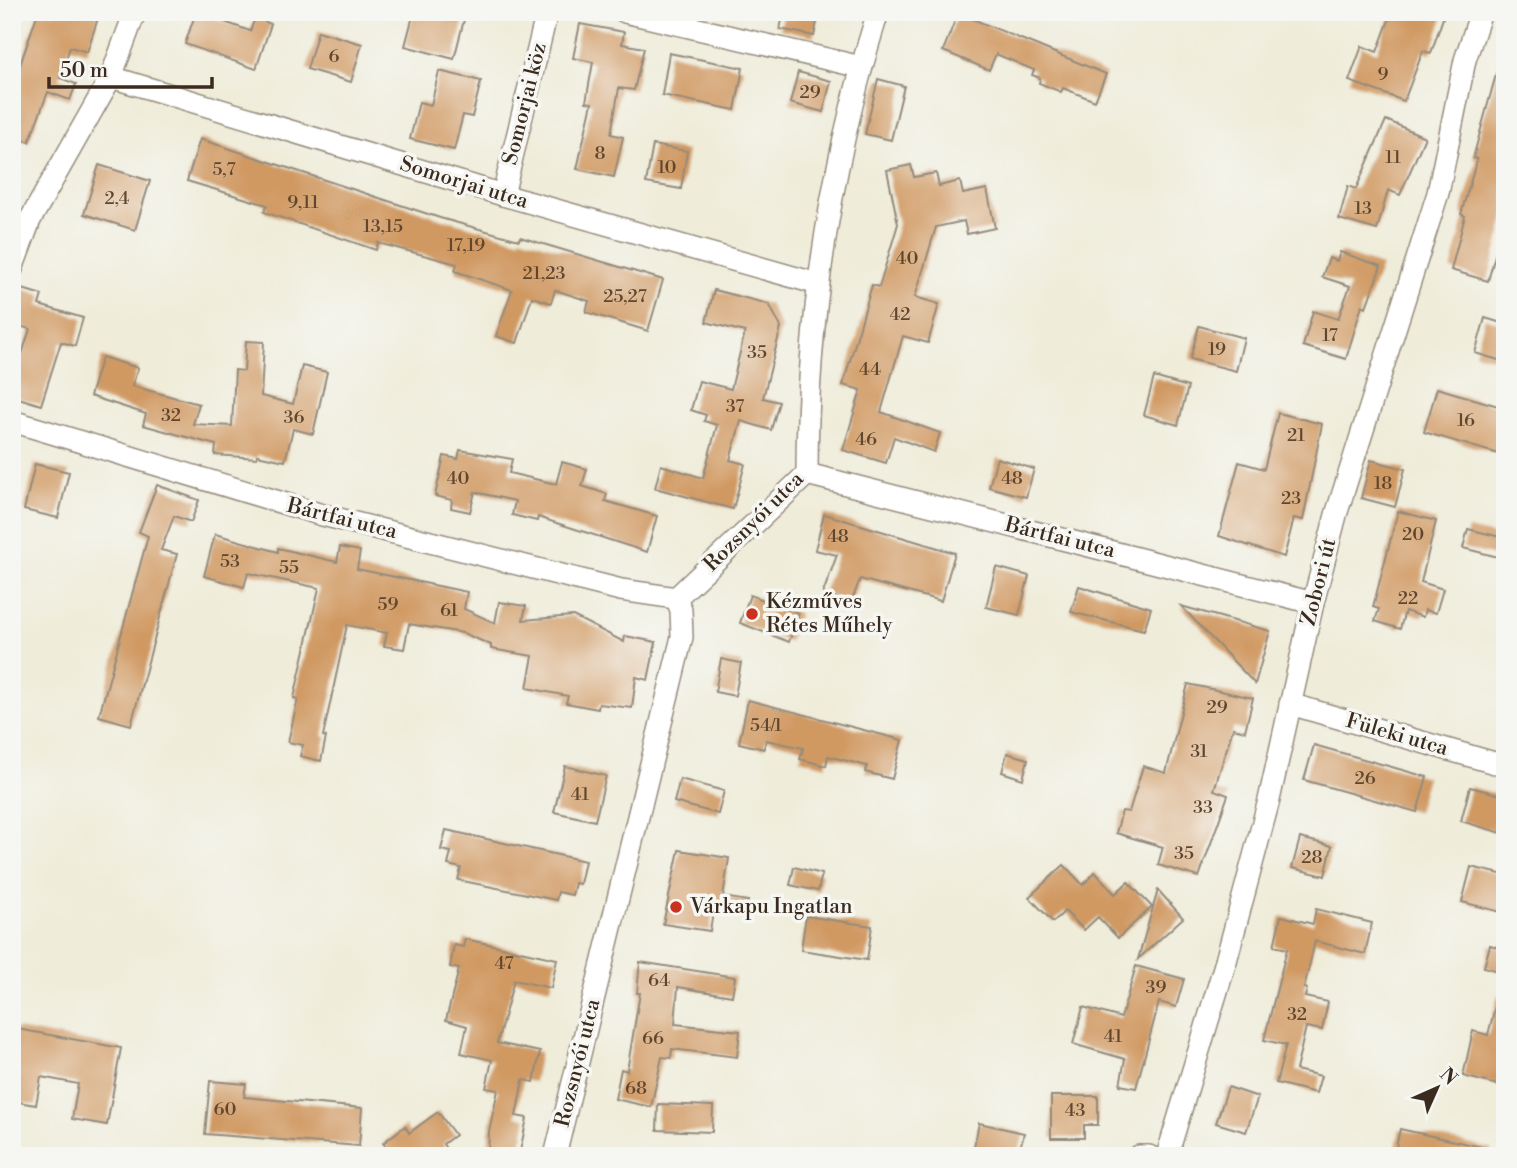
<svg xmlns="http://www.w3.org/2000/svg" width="1517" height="1168" font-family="'Libre Bodoni',serif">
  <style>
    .building { fill: #d09962 }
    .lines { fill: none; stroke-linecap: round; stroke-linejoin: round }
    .street-casing { stroke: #958b7c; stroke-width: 24 }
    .street { stroke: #fff; stroke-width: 21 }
    .poi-dot { fill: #c8321e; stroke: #f6f6f2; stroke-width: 2.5 }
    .labels { text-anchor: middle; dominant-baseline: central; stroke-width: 7; stroke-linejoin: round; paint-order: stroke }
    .number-label { font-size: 18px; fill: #60462f }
    .street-label { font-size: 21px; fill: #3b2a1e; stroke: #f6f6f2 }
    .poi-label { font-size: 21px; fill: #3b2a1e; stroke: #f6f6f2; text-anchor: start }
  </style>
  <rect width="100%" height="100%" fill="#f6f6f2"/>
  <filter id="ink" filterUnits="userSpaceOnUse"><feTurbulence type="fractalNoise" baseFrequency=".0143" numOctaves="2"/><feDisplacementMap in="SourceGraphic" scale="14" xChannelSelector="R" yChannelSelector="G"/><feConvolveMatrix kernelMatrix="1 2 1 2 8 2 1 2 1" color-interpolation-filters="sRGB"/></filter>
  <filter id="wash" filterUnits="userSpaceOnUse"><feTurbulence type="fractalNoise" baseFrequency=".00686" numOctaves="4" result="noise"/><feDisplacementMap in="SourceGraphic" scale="28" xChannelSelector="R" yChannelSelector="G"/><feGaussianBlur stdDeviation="1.57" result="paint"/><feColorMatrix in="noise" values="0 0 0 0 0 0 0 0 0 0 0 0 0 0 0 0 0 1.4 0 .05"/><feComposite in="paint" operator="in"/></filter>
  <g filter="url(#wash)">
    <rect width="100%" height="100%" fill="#efecd9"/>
    <g id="blocks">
      <g class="building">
        <polygon points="38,12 100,12 87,52 70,47 60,78 76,84 70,100 48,92 29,142 12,135 12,89"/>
        <polygon points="196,12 218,12 216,19 250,31 255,18 271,24 256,69 185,44"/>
        <polygon points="414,12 466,12 454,59 405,46"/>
        <polygon points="784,12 819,12 814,36 780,29"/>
        <polygon points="1392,12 1445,12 1431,53 1423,51 1404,101 1349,81 1362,46 1377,52"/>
        <polygon points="958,13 1106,74 1095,101 1063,88 1061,92 1039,83 1040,78 1032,75 1034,70 996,54 989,70 943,51"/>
        <polygon points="580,24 624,32 622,44 644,48 634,90 619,88 611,134 623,137 614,177 577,169 592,103 586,102 593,62 573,58"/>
        <polygon points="318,31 362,44 351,82 307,69"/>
        <polygon points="669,53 743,68 735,110 662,95"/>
        <polygon points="1500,60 1505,61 1505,219 1488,281 1451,270 1465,216 1461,214 1477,159 1473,158"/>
        <polygon points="439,71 481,81 472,117 463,115 454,150 410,139 419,102 431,105"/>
        <polygon points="798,72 831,81 823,112 790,103"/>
        <polygon points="878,79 904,86 891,140 865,134"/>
        <polygon points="1386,120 1425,137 1400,195 1388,190 1377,230 1339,219 1348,186 1356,189"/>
        <polygon points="200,139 440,218 519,240 520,237 663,280 648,331 586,312 589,301 555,290 551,303 532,297 517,343 496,336 512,290 455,271 457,264 378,243 376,250 264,212 267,205 187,181"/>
        <polygon points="653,145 687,151 681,189 646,183"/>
        <polygon points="99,165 150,181 135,230 84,214"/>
        <polygon points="911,165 914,177 936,173 939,186 960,181 963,194 987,189 995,228 967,234 964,221 936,227 915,297 939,304 928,343 903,336 881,412 940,433 934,452 894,437 886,463 843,450 861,390 843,385 872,285 879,287 898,224 887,170"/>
        <polygon points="1340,252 1381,266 1366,307 1362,305 1346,359 1303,346 1313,311 1338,319 1350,286 1322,277 1329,258 1337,261"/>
        <polygon points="19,288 42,295 39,305 83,318 75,346 61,342 41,405 12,396 12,385 30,329 12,324 12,309"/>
        <polygon points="714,290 769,304 781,327 763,398 779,402 771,430 741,421 730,460 745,464 733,509 655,488 661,465 703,478 717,425 704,421 706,415 691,410 699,381 731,389 745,332 706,322"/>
        <polygon points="1485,318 1505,324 1505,362 1475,353"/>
        <polygon points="1199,326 1244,338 1236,371 1190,359"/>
        <polygon points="246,341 264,342 261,396 293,404 302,366 327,372 313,434 293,429 285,461 257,455 257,458 215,455 216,445 143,425 146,414 90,396 102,357 138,368 132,386 199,404 193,424 232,426 235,370 244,371"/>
        <polygon points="1154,377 1188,387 1178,425 1144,415"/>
        <polygon points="1437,388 1505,408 1505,456 1424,432"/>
        <polygon points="1278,413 1322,424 1303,520 1294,518 1284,557 1219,536 1239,462 1264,469"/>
        <polygon points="460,450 512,459 509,473 556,484 562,462 587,469 582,486 607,494 605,501 657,516 647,552 538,517 537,521 512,515 515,501 475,492 470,512 451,508 452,500 435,496 444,456 458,459"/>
        <polygon points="997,458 1034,469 1026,497 989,487"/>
        <polygon points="1371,460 1405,469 1395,507 1361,498"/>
        <polygon points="35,464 69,472 58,518 24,510"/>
        <polygon points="157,485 199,500 191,522 174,516 161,550 177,554 131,725 99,716 148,536 139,532"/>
        <polygon points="1398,511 1436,521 1421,582 1443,589 1436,613 1425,610 1423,617 1405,611 1400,629 1375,621 1379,609 1373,607"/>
        <polygon points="824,514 955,553 941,601 860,579 851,603 823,593 837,555 815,550"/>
        <polygon points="1468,529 1505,538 1502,558 1463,548"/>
        <polygon points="215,534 278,552 278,548 337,562 340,547 360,551 357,569 467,592 464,609 495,623 499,602 526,606 523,620 573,616 624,642 625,636 656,642 648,680 636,677 632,708 599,704 598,709 566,703 568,696 527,688 533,656 491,649 491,645 463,633 409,624 404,649 384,646 387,633 347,625 323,736 326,737 321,761 300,756 303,745 288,742 298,699 294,698 319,588 248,573 244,587 204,576"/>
        <polygon points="996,567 1029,576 1019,615 986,607"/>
        <polygon points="1079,586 1151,608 1144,630 1071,612"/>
        <polygon points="750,595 799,613 789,642 740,623"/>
        <polygon points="1181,606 1270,631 1255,684"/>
        <polygon points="721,659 741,663 735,696 715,692"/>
        <polygon points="1188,684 1253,698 1245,731 1233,728 1214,790 1228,795 1199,877 1158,865 1163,847 1116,833 1122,811 1129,812 1143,766 1166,773"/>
        <polygon points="748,700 902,740 892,779 865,772 867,766 828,756 826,766 800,759 803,748 766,740 764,749 739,743"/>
        <polygon points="1314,745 1427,777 1417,812 1304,780"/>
        <polygon points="1007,753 1028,759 1023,779 1002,772"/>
        <polygon points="565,766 606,776 595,821 554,812"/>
        <polygon points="680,779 724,791 718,814 674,802"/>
        <polygon points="1470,787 1505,796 1505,834 1461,821"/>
        <polygon points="446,830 585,861 580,884 575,883 572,895 558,892 556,900 458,880 461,868 448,865 451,852 441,850"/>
        <polygon points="1300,838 1332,846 1325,876 1292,868"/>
        <polygon points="679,850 729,858 723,897 748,901 746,917 713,912 710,931 663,924"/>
        <polygon points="1064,865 1083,885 1095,872 1115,894 1128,882 1152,907 1118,938 1098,917 1084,930 1065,911 1053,922 1029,897"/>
        <polygon points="794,867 822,874 818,891 790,885"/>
        <polygon points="1471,867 1505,875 1505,913 1462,902"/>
        <polygon points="1158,890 1183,918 1138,959"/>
        <polygon points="1316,909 1372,923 1365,954 1315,941 1304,988 1307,989 1305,997 1328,1002 1322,1030 1306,1027 1296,1070 1321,1076 1316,1093 1276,1083 1286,1045 1264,1040 1287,949 1274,946 1281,916 1313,924"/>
        <polygon points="806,916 872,926 867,960 801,950"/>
        <polygon points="465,939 557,959 551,988 514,980 497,1043 540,1052 534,1082 523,1080 516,1116 527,1118 519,1156 488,1156 489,1132 498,1090 486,1088 492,1060 461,1053 467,1026 446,1020 459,969 450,967 454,945 463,947"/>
        <polygon points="1490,945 1505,949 1505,973 1484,967"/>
        <polygon points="640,962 735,977 732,996 678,987 675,1024 740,1031 737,1057 672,1049 671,1058 662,1057 651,1107 615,1099 621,1069 627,1071 640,993 637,993"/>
        <polygon points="1136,966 1184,979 1176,1007 1159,1002 1136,1088 1120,1085 1125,1059 1073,1044 1083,1007 1121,1018"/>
        <polygon points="1498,995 1505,996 1505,1087 1463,1076 1473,1031 1488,1035"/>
        <polygon points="12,1028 121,1048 107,1125 72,1119 78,1084 41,1077 36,1105 12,1101"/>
        <polygon points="210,1081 246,1084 244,1097 362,1108 359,1146 205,1134"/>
        <polygon points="1228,1087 1258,1097 1246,1132 1216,1123"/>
        <polygon points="1051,1096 1098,1096 1098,1125 1084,1125 1084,1138 1051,1138"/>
        <polygon points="658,1104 713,1106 712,1132 657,1130"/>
        <polygon points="438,1112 455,1135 443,1144 451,1156 393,1156 383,1143 405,1126 409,1133"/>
        <polygon points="979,1123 1024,1133 1018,1156 972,1156"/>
        <polygon points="1400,1129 1491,1149 1490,1156 1443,1156 1423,1151 1422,1156 1394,1156"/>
      </g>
    </g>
  </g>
  <g filter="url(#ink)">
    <use href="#blocks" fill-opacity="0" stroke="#958b7c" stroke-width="2"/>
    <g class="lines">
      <g class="street-casing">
        <g id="street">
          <polyline points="625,12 861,67"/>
          <polyline points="111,77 503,195 818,284"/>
          <polyline points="503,195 547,12"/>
          <polyline points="12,269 30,220 111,77 135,12"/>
          <polyline points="12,421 319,514 621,590 676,598"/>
          <polyline points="807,474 1313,603"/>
          <path d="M676,598L807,474C807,317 831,162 878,12"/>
          <polyline points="1290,704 1505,766"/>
          <polyline points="555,1156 682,637 681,610 676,598"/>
          <polyline points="1139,1156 1149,1156"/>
          <polyline points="1167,1156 1226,961 1269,800 1313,603 1336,515 1438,193 1465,60 1481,12"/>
        </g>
      </g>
      <use href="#street" class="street"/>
    </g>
  </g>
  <g class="poi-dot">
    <circle cx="752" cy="614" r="7"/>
    <circle cx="676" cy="907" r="7"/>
  </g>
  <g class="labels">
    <g class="number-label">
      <text x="334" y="56">6</text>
      <text x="1383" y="74">9</text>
      <text x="810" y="92">29</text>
      <text x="600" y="153">8</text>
      <text x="1393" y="157">11</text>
      <text x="667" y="167">10</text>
      <text x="224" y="169">5,7</text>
      <text x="117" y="198">2,4</text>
      <text x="303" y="202">9,11</text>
      <text x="1363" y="208">13</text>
      <text x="383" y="226">13,15</text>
      <text x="466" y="245">17,19</text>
      <text x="907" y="258">40</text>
      <text x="544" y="273">21,23</text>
      <text x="625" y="296">25,27</text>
      <text x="900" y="314">42</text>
      <text x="1330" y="335">17</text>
      <text x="1217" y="349">19</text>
      <text x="757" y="352">35</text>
      <text x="870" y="369">44</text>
      <text x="735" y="406">37</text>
      <text x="171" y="415">32</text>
      <text x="294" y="417">36</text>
      <text x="1466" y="420">16</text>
      <text x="1296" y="435">21</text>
      <text x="866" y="439">46</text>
      <text x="458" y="478">40</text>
      <text x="1012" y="478">48</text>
      <text x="1383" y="483">18</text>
      <text x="1291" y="498">23</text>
      <text x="1413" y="534">20</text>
      <text x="838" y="536">48</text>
      <text x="230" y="561">53</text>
      <text x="289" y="567">55</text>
      <text x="1408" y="598">22</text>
      <text x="388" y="604">59</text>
      <text x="449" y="610">61</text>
      <text x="1217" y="707">29</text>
      <text x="766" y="725">54/1</text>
      <text x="1199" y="751">31</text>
      <text x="1365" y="778">26</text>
      <text x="580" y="794">41</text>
      <text x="1203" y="807">33</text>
      <text x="1184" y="853">35</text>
      <text x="1312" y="857">28</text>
      <text x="504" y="963">47</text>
      <text x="659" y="980">64</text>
      <text x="1156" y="987">39</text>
      <text x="1297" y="1014">32</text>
      <text x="1113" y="1036">41</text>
      <text x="653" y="1038">66</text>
      <text x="636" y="1088">68</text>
      <text x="225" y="1109">60</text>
      <text x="1075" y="1110">43</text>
    </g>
    <g class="street-label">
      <text transform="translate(525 104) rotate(-76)">Somorjai köz</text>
      <text transform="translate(464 183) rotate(17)">Somorjai utca</text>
      <text transform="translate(342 519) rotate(14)">Bártfai utca</text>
      <text transform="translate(754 522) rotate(-45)">Rozsnyói utca</text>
      <text transform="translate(1060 538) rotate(14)">Bártfai utca</text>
      <text transform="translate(1319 582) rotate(-76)">Zobori út</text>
      <text transform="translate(1397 735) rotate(16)">Füleki utca</text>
      <text transform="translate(578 1063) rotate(-76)">Rozsnyói utca</text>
    </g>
    <g class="poi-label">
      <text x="766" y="602">Kézműves<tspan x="766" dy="24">Rétes Műhely</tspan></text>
      <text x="690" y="907">Várkapu Ingatlan</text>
    </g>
  </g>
  <rect width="1517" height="1168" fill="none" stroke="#f6f6f2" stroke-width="42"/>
  <g transform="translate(1437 1088) rotate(45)" stroke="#f6f6f2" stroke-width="5" paint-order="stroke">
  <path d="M0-5L12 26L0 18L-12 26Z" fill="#3b2a1e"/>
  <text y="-10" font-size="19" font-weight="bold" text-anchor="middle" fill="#3b2a1e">N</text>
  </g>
  <path d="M49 77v10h163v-10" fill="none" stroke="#3b2a1e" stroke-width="3.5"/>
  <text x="60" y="77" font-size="21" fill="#3b2a1e" stroke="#f6f6f2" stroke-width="5" paint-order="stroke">50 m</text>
</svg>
